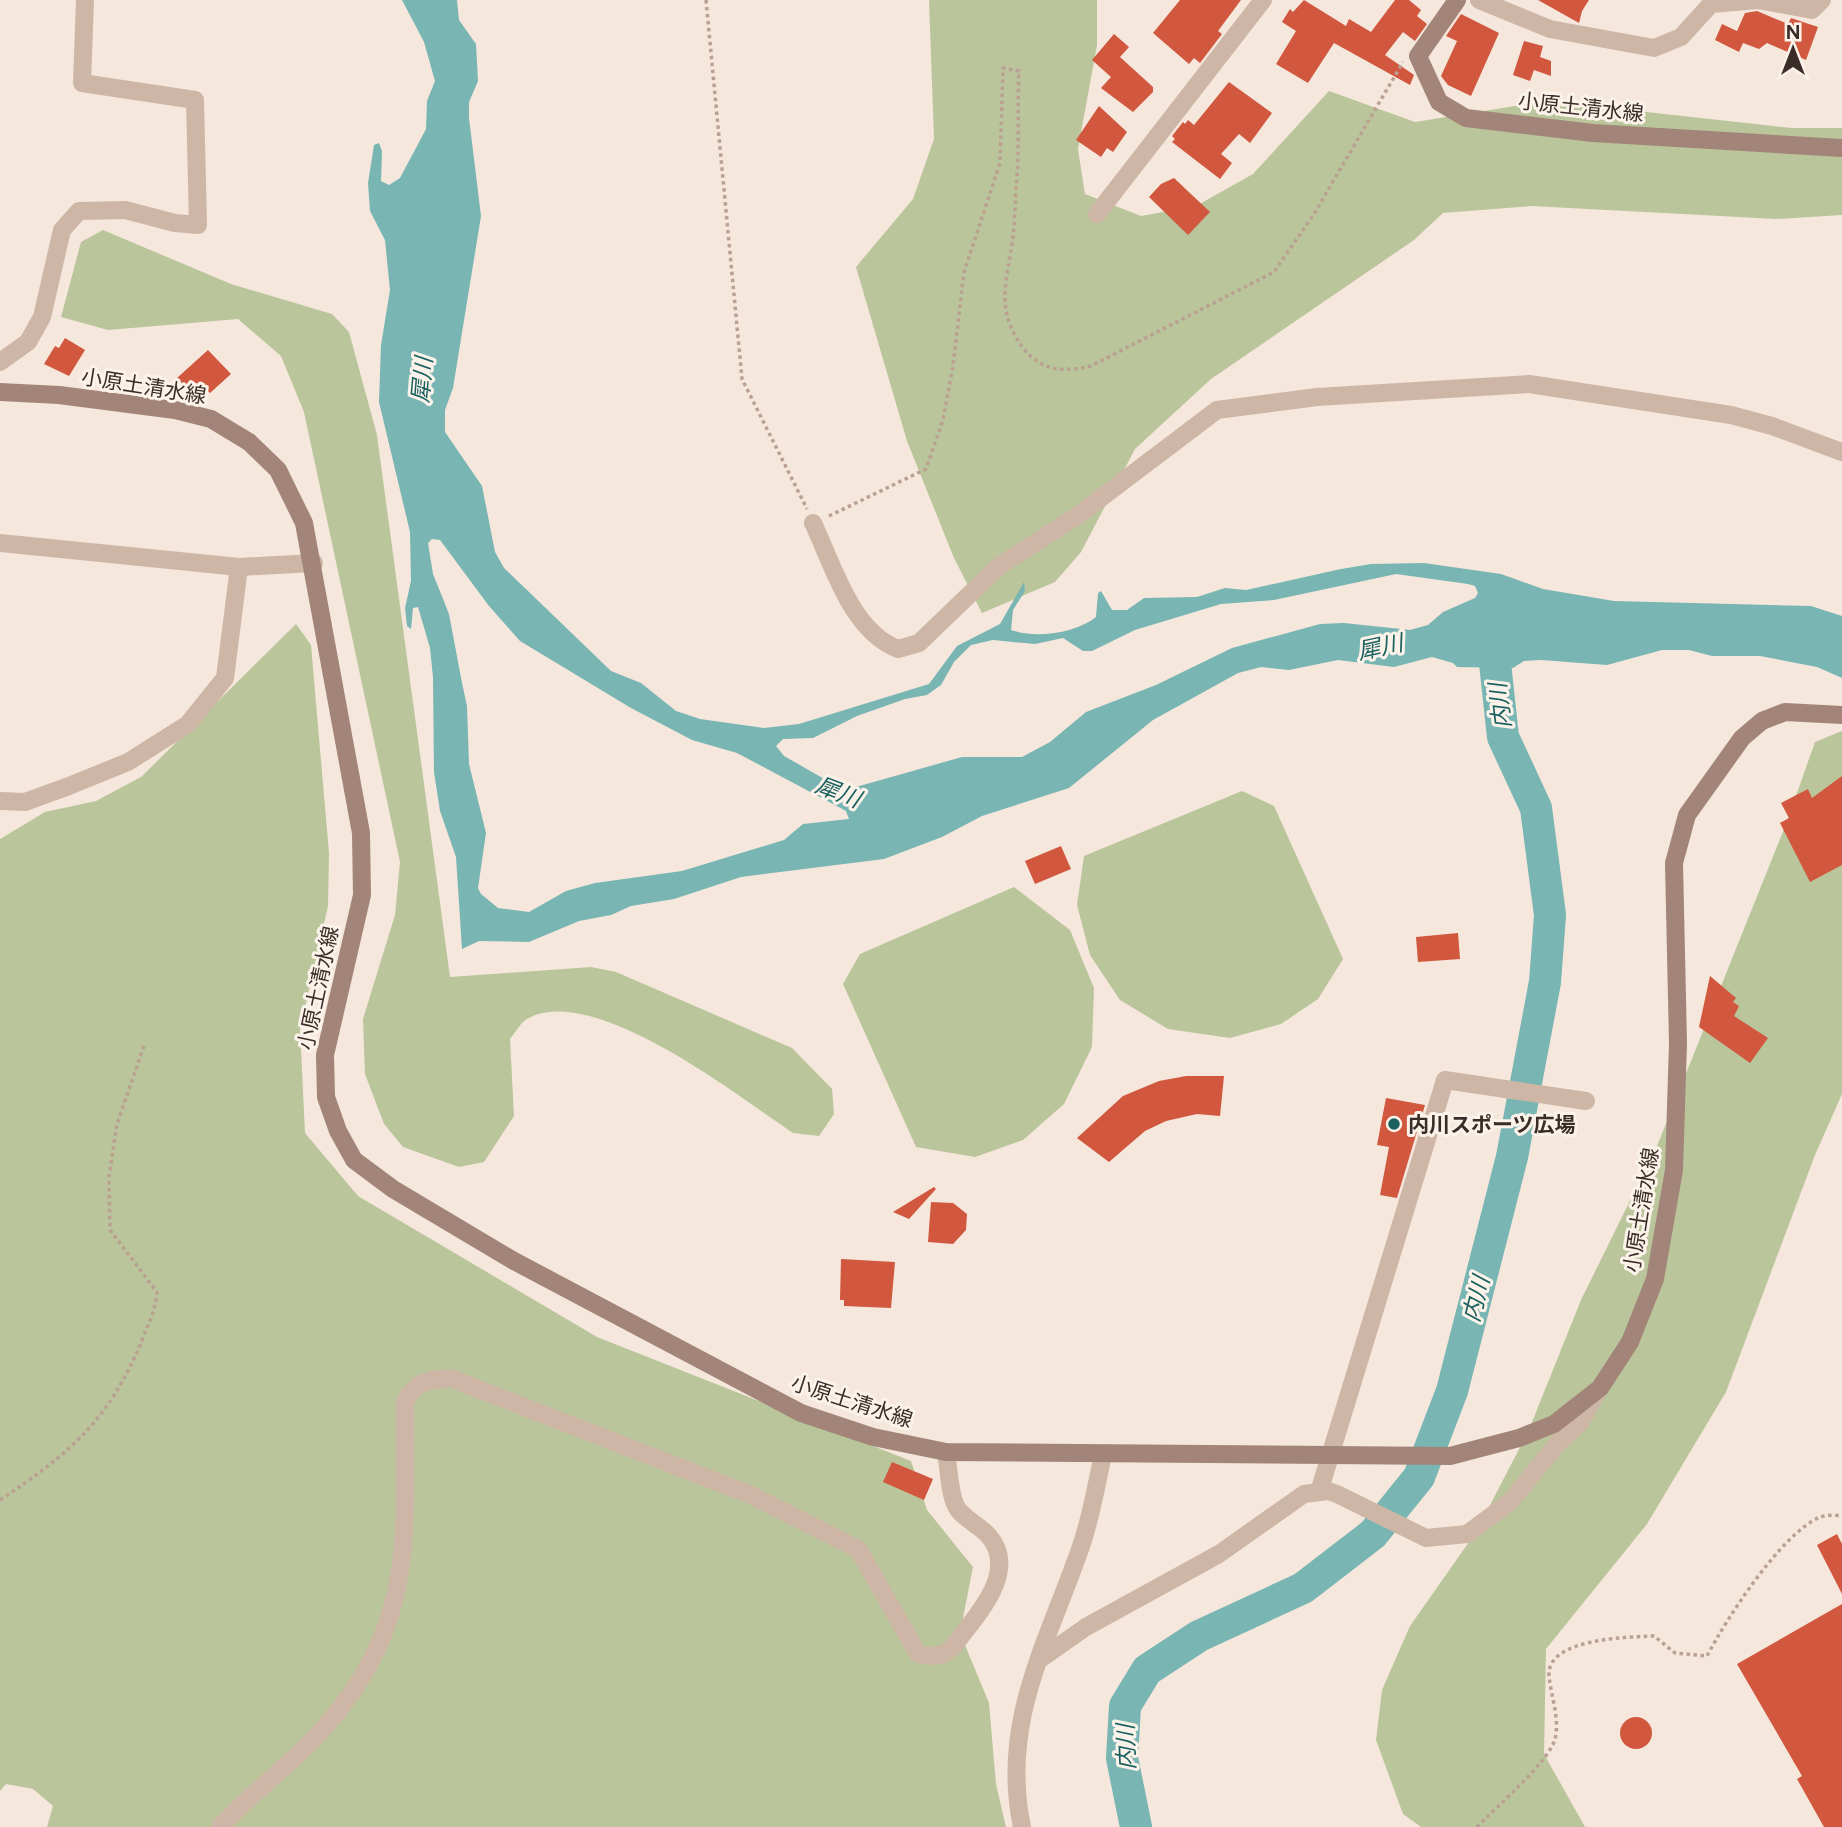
<svg xmlns="http://www.w3.org/2000/svg" width="1842" height="1827" font-family="Figtree,'Noto Sans JP',sans-serif">
  <style>
    .green { fill: #bac59b }
    .water { fill: #78b5b3; fill-rule: evenodd }
    .lines { fill: none; stroke-linecap: round; stroke-linejoin: round }
    .river { stroke: #78b5b3; stroke-width: 32 }
    .building { fill: #d1573e }
    .path { stroke: #baa091; stroke-width: 3.5; stroke-dasharray: 3.5 3.5; stroke-linecap: butt }
    .minor { stroke: #ceb6a7; stroke-width: 18 }
    .secondary { stroke: #a28478; stroke-width: 18 }
    .poi-dot { fill: #19605f; stroke: #fbf2e9; stroke-width: 2.5 }
    .labels { text-anchor: middle; dominant-baseline: central; stroke-width: 6; stroke-linejoin: round; paint-order: stroke }
    .street-label { font-size: 21px; fill: #3a2c28; stroke: #fbf2e9 }
    .poi-label { font-size: 21px; font-weight: bold; fill: #3a2c28; stroke: #fbf2e9; text-anchor: start }
    .water-label { font-size: 23px; font-style: italic; fill: #19605f; stroke: #fbf2e9 }
  </style>
  <rect width="100%" height="100%" fill="#f5e7dc"/>
  <g class="green">
    <polygon points="929,0 1097,0 1097,45 1078,149 1085,194 1141,216 1196,206 1253,174 1329,91 1415,122 1547,101 1792,128 1842,128 1842,215 1776,219 1532,206 1443,213 1414,240 1211,379 1135,449 1081,552 1055,582 982,613 954,558 907,441 856,267 913,199 934,139"/>
    <path d="M103,230L231,284L332,314L349,332L377,435L450,977L591,967L616,972L792,1048L832,1089L834,1114L819,1136L793,1133C739,1097 592,981 527,1019C521,1022 515,1033 510,1039L514,1116L484,1162L459,1167L403,1147L384,1124L365,1074L363,1019L395,915L400,862L304,412L281,356L238,319L108,330L61,317L81,242Z"/>
    <polygon points="296,624 311,645 329,853 328,906 300,1029 305,1133 358,1196 597,1337 911,1461 927,1510 973,1567 960,1633 989,1703 996,1784 1006,1827 47,1827 53,1806 33,1789 6,1784 0,1791 0,839 45,812 96,801 141,777"/>
    <polygon points="1842,731 1842,1094 1815,1155 1726,1392 1647,1524 1546,1649 1544,1754 1585,1827 1421,1827 1403,1814 1376,1740 1382,1690 1410,1626 1476,1532 1528,1432 1581,1300 1657,1146 1786,824 1815,742"/>
    <polygon points="1242,791 1274,806 1343,959 1318,999 1281,1024 1230,1038 1168,1029 1120,1000 1090,955 1077,905 1084,856"/>
    <polygon points="1014,887 1070,930 1094,988 1092,1047 1064,1104 1023,1140 975,1157 916,1147 843,984 860,954"/>
  </g>
  <path class="water" d="M402,0H457L459,20L476,44L478,81L469,102V118L481,216L453,388L445,410V432L482,486L495,552L504,568L611,671L641,683L676,711L700,719L764,728L799,724L929,684L957,646L1000,624L1024,582L1025,591L1013,610L1011,630C1036,639 1076,633 1096,617L1098,593L1101,591L1112,610H1127L1144,598L1197,597L1225,588L1246,590L1341,569L1371,564L1424,563L1501,574L1543,589L1614,601L1811,606L1842,616V678L1817,667L1760,656H1712L1689,650H1662L1607,665L1541,660L1524,661L1513,668L1457,667L1453,663L1432,657L1394,667L1338,660L1289,670L1261,667L1238,673L1153,720L1069,788L982,816L942,837L884,859L741,877L674,899L631,906L611,915L579,921L529,942L479,941L462,949L456,857L440,811L434,772L433,677L430,648L418,607L413,608L411,629L407,626L405,608L411,581L410,532L379,402L381,345L390,290L385,240L370,211L368,183L374,145L379,143L382,151L381,181L389,185L400,178L426,129L427,101L435,81L424,42ZM432,539L440,540L489,606L520,641L631,708L692,740L737,753L846,811L849,819L803,824L784,840L682,871L595,883L566,891L529,912L498,908L481,894L478,888L486,833L469,764L467,706L462,683L449,614L433,574L428,543ZM1396,574L1468,584L1475,586L1478,593L1475,598L1443,612L1428,625L1410,630L1344,623L1320,624L1232,648L1156,685L1086,712L1050,742L1022,757H962L856,787L828,781L784,756L776,746L783,739L813,738L857,716L905,699L927,695L941,685L954,662L971,645L993,640L1035,644L1063,638L1083,651H1092L1135,630L1221,604L1274,600Z"/>
  <g class="lines">
    <polyline class="river" points="1136,1827 1122,1758 1125,1706 1147,1670 1199,1636 1303,1588 1373,1534 1419,1477 1452,1391 1512,1157 1545,982 1550,915 1536,808 1503,737 1491,626"/>
  </g>
  <g class="building">
    <polygon points="1180,0 1241,0 1218,31 1222,34 1200,63 1194,58 1189,64 1153,33"/>
    <polygon points="1304,0 1346,26 1349,19 1371,32 1395,0 1409,0 1421,10 1417,16 1427,24 1415,41 1403,32 1385,55 1414,75 1410,85 1334,43 1308,83 1276,64 1296,31 1282,22 1290,9 1293,12"/>
    <polygon points="1538,0 1589,0 1582,11 1579,23"/>
    <polygon points="1757,11 1788,24 1791,18 1818,27 1806,60 1767,43 1759,49 1743,43 1739,52 1715,40 1722,24 1737,31 1745,13"/>
    <polygon points="1461,14 1499,33 1471,96 1448,85 1441,76 1457,41 1446,36"/>
    <polygon points="1114,34 1129,47 1120,57 1153,87 1153,92 1133,112 1101,88 1111,77 1092,60"/>
    <polygon points="1524,41 1543,46 1540,57 1551,61 1551,76 1534,70 1530,81 1513,75"/>
    <polygon points="1229,82 1272,113 1250,143 1239,134 1221,154 1232,163 1220,179 1172,142 1175,139 1172,136 1183,122 1185,124 1188,120 1194,125"/>
    <polygon points="1099,106 1127,132 1113,152 1107,148 1101,157 1076,140"/>
    <polygon points="1174,178 1210,212 1188,235 1149,197 1161,184"/>
    <polygon points="65,338 85,350 69,376 44,364 55,346 59,348"/>
    <polygon points="208,350 231,374 210,393 200,383 190,391 177,378"/>
    <polygon points="1842,776 1842,865 1810,882 1780,823 1789,818 1781,803 1808,789 1812,798"/>
    <polygon points="1061,846 1071,869 1035,884 1025,861"/>
    <polygon points="1458,933 1460,959 1418,962 1416,937"/>
    <polygon points="1710,976 1736,998 1733,1002 1739,1006 1734,1016 1768,1038 1750,1063 1699,1027"/>
    <polygon points="1186,1076 1224,1076 1220,1116 1197,1114 1166,1121 1145,1131 1109,1162 1077,1138 1123,1096 1159,1081"/>
    <polygon points="1386,1098 1425,1105 1397,1198 1380,1195 1389,1147 1377,1145"/>
    <polygon points="934,1187 936,1189 909,1219 893,1212"/>
    <polygon points="931,1202 953,1203 967,1214 966,1230 953,1244 928,1242"/>
    <polygon points="841,1259 895,1262 891,1308 844,1306 844,1300 840,1300"/>
    <polygon points="892,1462 933,1479 924,1500 883,1482"/>
    <polygon points="1837,1534 1842,1544 1842,1594 1817,1545"/>
    <polygon points="1842,1604 1842,1827 1824,1827 1797,1779 1802,1776 1737,1664"/>
    <circle cx="1636" cy="1733" r="16"/>
  </g>
  <g class="lines">
    <g class="path">
      <polyline points="706,0 742,379 807,509"/>
      <path d="M829,516L926,469L943,420L953,366L964,272L1000,163L1003,68L1019,71C1017,111 1020,150 1016,189C1015,205 1015,221 1013,237C1007,282 994,310 1024,349C1043,372 1064,372 1091,366L1274,272L1314,214L1403,62"/>
      <path d="M0,1500C69,1454 108,1421 141,1343C147,1326 156,1310 157,1292L110,1230L109,1177L117,1124L145,1043"/>
      <path d="M1477,1827C1495,1808 1549,1762 1555,1739C1560,1719 1551,1696 1549,1676C1546,1638 1629,1637 1654,1636L1675,1653L1707,1656C1727,1618 1781,1534 1820,1517C1826,1515 1836,1515 1842,1516"/>
    </g>
    <g class="minor">
      <polyline points="1479,0 1550,29 1654,48 1681,37 1711,4 1758,0 1812,10 1822,0"/>
      <polyline points="1097,214 1263,0"/>
      <polyline points="0,362 28,342 42,317 62,230 79,211 125,210 175,223 198,225 195,100 82,83 85,0"/>
      <path d="M813,523C833,565 851,631 898,649L919,643L999,566L1077,516L1217,410L1317,397L1529,384L1731,415L1772,426L1842,452"/>
      <polyline points="0,543 239,567 314,563"/>
      <polyline points="0,801 25,802 69,786 128,762 188,724 225,678 239,567"/>
      <polyline points="1319,1492 1445,1080 1586,1101"/>
      <polyline points="1039,1660 1086,1627 1219,1554 1304,1494 1328,1491 1337,1494 1426,1538 1467,1534 1510,1502 1557,1444 1580,1423 1599,1389"/>
      <path d="M220,1827C252,1792 292,1764 324,1728C418,1621 404,1534 405,1402C415,1381 428,1380 450,1378L751,1495L858,1549L918,1654C946,1660 949,1652 965,1631C986,1605 1016,1566 988,1535C979,1525 961,1517 956,1506C949,1492 949,1468 946,1452"/>
      <path d="M1022,1827C1000,1723 1047,1644 1080,1549C1091,1519 1096,1486 1103,1455"/>
    </g>
    <g class="secondary">
      <polyline points="1457,0 1418,56 1439,102 1466,118 1593,133 1842,148"/>
      <polyline points="0,392 59,395 175,410 211,419 249,442 278,470 304,523 361,833 362,895 325,1055 326,1097 338,1131 354,1160 393,1189 514,1261 801,1413 873,1437 946,1452 1450,1456 1519,1438 1554,1424 1600,1388 1630,1342 1655,1279 1674,1170 1678,1043 1674,863 1687,815 1742,738 1762,721 1785,712 1842,715"/>
    </g>
  </g>
  <circle class="poi-dot" cx="1394" cy="1124" r="7"/>
  <g class="labels">
    <g class="street-label">
      <text transform="translate(1581 107) rotate(6)">小原土清水線</text>
      <text transform="translate(144 386) rotate(9)">小原土清水線</text>
      <text transform="translate(318 988) rotate(-78)">小原土清水線</text>
      <text transform="translate(1641 1210) rotate(-81)">小原土清水線</text>
      <text transform="translate(852 1401) rotate(18)">小原土清水線</text>
    </g>
    <g class="poi-label">
      <text x="1408" y="1124">内川スポーツ広場</text>
    </g>
    <g class="water-label">
      <text transform="translate(422 380) rotate(-85)">犀川</text>
      <text transform="translate(1380 647) rotate(-12)">犀川</text>
      <text transform="translate(1500 706) rotate(-97)">内川</text>
      <text transform="translate(838 792) rotate(21)">犀川</text>
      <text transform="translate(1476 1299) rotate(-76)">内川</text>
      <text transform="translate(1126 1747) rotate(-92)">内川</text>
    </g>
  </g>
  <g transform="translate(1793 49)" stroke="#fbf2e9" stroke-width="5" paint-order="stroke">
  <path d="M0-5L12 26L0 18L-12 26Z" fill="#3a2c28"/>
  <text y="-10" font-size="19" font-weight="bold" text-anchor="middle" fill="#3a2c28">N</text>
  </g>
</svg>
